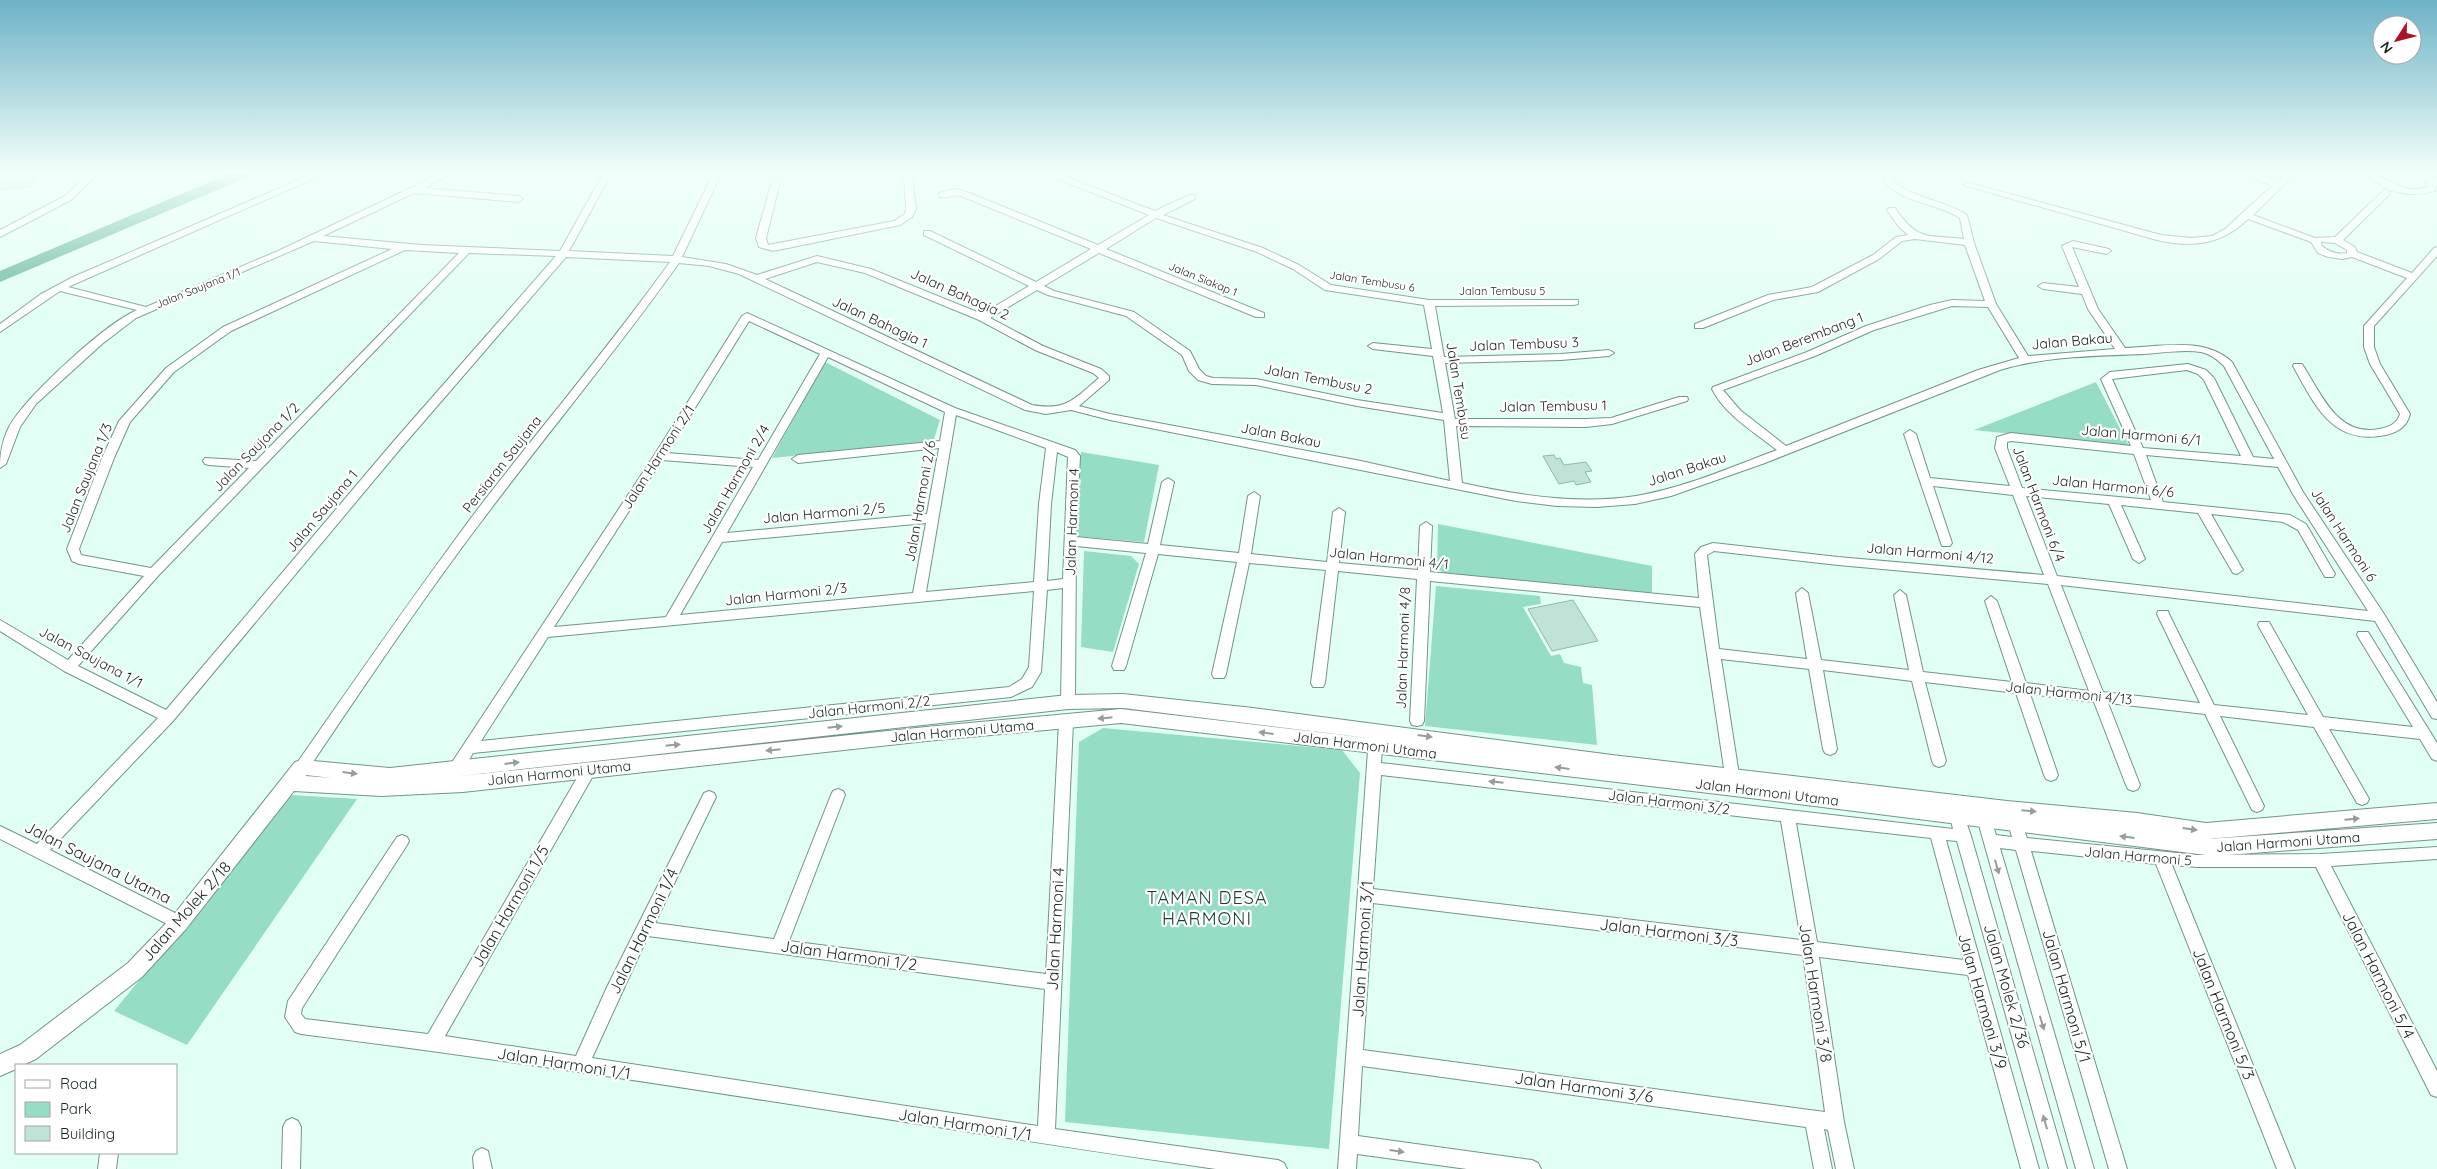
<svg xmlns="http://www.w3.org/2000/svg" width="2437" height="1169" font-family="Quicksand,sans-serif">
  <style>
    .green { fill: #96ddc6 }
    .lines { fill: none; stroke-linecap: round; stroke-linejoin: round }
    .river { fill: #55af95; fill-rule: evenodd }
    .building { fill: #bfe4d7; stroke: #93b7aa }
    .minor-casing { stroke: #729589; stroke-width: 2 }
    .major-casing { stroke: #729589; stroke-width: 2 }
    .minor { fill: #fff; fill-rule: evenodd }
    .major { fill: #fff; fill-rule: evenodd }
    .oneway { fill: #979d9c }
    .labels { text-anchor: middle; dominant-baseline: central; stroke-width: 4.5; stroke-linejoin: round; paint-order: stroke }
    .far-street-label { font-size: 11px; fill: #182622; stroke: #fff }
    .street-label { font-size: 14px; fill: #182622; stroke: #fff }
    .near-street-label { font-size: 16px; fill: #182622; stroke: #fff }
    .near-neighbourhood-label { font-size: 18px; letter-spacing: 1px; fill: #1e3e34; stroke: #fff }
  </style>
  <rect width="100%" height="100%" fill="#e1fff4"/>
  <g class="green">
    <polygon points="825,362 940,420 933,442 772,458"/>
    <polygon points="2096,382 2129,446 1974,430"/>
    <polygon points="1081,452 1159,465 1144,542 1074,536"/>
    <polygon points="1438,524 1652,566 1652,593 1445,574 1437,568"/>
    <polygon points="1084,551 1131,556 1139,564 1113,652 1081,647"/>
    <polygon points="1436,586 1540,596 1541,604 1523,607 1551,656 1560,654 1564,663 1581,667 1583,683 1592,685 1597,745 1425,726"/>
    <polygon points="1103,728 1342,750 1360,773 1329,1149 1065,1122 1079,742"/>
    <polygon points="292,795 357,799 187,1045 114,1011"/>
  </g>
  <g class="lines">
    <polygon class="river" points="228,174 250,174 248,177 0,282 0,271"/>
  </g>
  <g class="building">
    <polygon points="12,174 39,174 29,187 0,190 0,180 8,179"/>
    <polygon points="1554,455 1556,459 1560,458 1564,465 1586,462 1592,471 1585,472 1591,482 1576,485 1574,481 1559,484 1543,456"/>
    <polygon points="1573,600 1598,641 1552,651 1528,609"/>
  </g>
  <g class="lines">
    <g class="minor-casing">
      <g id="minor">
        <polygon points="88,174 97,174 71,200 0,237 0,230 65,196"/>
        <path d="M312,174H324L68,287L146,307L278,251L440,174H451L424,188L519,196L523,199L519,202L414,193L323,236L421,245L560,251L603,174H611L569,251L673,256L713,174H721L682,257L726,264L757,275L817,256L871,269L982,314L1029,286L924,235V231H930L1036,282L1091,249L961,196C953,194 946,199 939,197V193L955,189L967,192L1098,245L1149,215L1045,174H1058L1155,211L1189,195H1195V199L1163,215L1263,248L1299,265L1331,285L1429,300H1578V304L1574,305L1435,306L1444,357L1561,354L1609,350L1614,353L1609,356L1561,360L1445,363L1455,419H1586L1611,418L1679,397H1687L1688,399L1687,401L1612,424L1586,427L1456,426L1462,483C1517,495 1579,505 1636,496C1684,488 1731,467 1777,450C1754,432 1725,415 1712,389L1713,387L1807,352L1866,326L1930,305L1952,300L1985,301L1965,245L1915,239L1902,241L1879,259L1818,292L1773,300L1703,328H1695V324L1768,295L1812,287L1873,255L1896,237L1908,235L1899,227L1887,210L1889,208H1895C1917,241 1927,235 1964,239L1960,218C1936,203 1903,203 1885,182L1884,174H1892L1893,181C1915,199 1944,200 1967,215L1974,243L1996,304L2028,356L2115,349L2088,309L2082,294L2043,289L2038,286L2043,283L2079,287L2062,246L2073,241L2109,249L2111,251L2106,254L2072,247L2098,309L2125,348C2160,347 2204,336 2232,362L2303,492L2384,614L2437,702V719L2432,718L2375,621L2061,585L2103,692L2200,703L2157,614L2158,611H2168L2169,614L2214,705L2308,715L2258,625L2259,622H2269L2323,717L2413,727L2357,635L2358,632H2368L2437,743V761L2432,759L2420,739L2329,729L2369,799L2367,803L2362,805L2357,803L2314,727L2220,716L2264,806L2262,810L2257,812L2252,810L2205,714L2108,703L2140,785L2138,789L2133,791L2128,789L2126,785L2094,702L2030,694L2058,775L2056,779L2051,781L2046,779L2044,775L2016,693L1925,682L1946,761L1944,765L1939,767L1934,765L1932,761L1912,681L1823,670L1837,749L1835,753L1830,755L1825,753L1823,749L1809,669L1721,659L1739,775L1737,779L1732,781L1727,779L1725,775L1700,607L1430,581L1424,721L1422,725L1417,726L1412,725L1410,721L1417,579L1338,571L1325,683L1323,687H1313L1311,683L1326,570L1249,563L1226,674L1224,678H1214L1212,674L1237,562L1158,554L1126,666L1124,670H1114L1112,666L1146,553L1076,546L1075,702L1073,706H1063L1061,702L1063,588L1047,590L1041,672L1032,687L1011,697L473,753C467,763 460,782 447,778L445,774L447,770L655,454L742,316L747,313L955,408L1075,450L1080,456L1076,537L1148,544L1162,482L1168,478L1174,482L1160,545L1239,553L1248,496L1254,492L1260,496L1251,554L1327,562L1333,512L1339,508L1345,512L1339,563L1418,570L1420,526L1426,522L1432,526L1430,572L1699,598L1695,554L1701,547L1713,543L1838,557L2044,575L2013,495L1933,486L1952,543L1950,546H1942L1904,434L1910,430L1916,434L1930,478L2010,486L1995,448L1997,437L2011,433L2131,446L2101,379L2110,372L2188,364L2206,370L2214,378L2253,457L2274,459L2224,366C2217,359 2210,354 2201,352C2182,349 2162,353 2144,354C2095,356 2046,356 2000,370L1765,463L1671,496L1635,504L1597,507L1557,506L1516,501L1110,420L1071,410L1046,414L1025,410L739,274L709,266L679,263C618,349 550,430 487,514C423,598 365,685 307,771L302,773L297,771L295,767L297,763C356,678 415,593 477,510C541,427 609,347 670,262L566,257L401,448L173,721L50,850L185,918L187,923L185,928L179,930L0,839V826L37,844L158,718L64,671L0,631V620L68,660L144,576L79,564L72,561L67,549L102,458L119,421L166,368L223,327L392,249L314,241L136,318L102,344L36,404L20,427L6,464L0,468C0,453 2,441 9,427C25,397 106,323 137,310L60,291L0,332V324L41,294L73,277ZM1156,218L1257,252L1293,269L1325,290L1424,305L1432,349L1373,343L1368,346L1373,349L1433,356L1443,413L1357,400L1256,379L1213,378L1206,376L1199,369L1190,351L1134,312L1054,291L1044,286L1099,253L1256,317H1264V313L1106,249ZM405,250L459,253L256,461L205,458L203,461L205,464L209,465L249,468L151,568L81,555L79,549L114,458L130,422L174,372L231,331ZM469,253L556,256L393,442L166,710L78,666L158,576ZM817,262L865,273L979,320L1035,350L1093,373L1099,378C1074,399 1067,411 1032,405L765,279ZM1037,290L1048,295L1126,316L1182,355L1189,371L1198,380L1212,384L1256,385L1357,406L1444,420L1450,481L1361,461L1110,414L1079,406L1109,380V376L1101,369L1043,346L990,318ZM1952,306L1988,307L2019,358L1978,370L1786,446L1740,410L1723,390L1815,356L1874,330ZM749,321L820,354L758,460L667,453ZM828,357L945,412L940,441L798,455L792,459L798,463L939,448L927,514L727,533ZM2187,370L2198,374L2204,380L2241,456L2143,448L2112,379ZM956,415L1046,448L1039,504L1034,582L926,592ZM2011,441L2134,454L2151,500L2022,488L2007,448V442ZM1057,452L1068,457L1063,579L1047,581L1051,504ZM2146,455L2278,467L2294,496L2368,611L2057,576L2026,496L2109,504L2133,559L2139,563L2145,559L2121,505L2198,513L2233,573L2237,574L2243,570L2211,514L2283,522L2298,530L2325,577H2333L2335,574L2306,524L2290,515L2163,502ZM662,460L753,467L666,617L554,627ZM926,523L913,593L680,615L722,542ZM1714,551L1838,565L2048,584L2089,691L2026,683L1997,601L1991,596L1985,601L2012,682L1923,672L1906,595L1900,590L1894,595L1909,670L1821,660L1808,593L1802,588L1796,593L1807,659L1719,649L1707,555ZM1034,591L1029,667L1022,679L1009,687L481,741L548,637Z"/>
        <polygon points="774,174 782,174 766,238 768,245 894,221 905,214 906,209 904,174 912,174 916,209 912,217 900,225 773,251 759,247 756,238"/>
        <path d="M2245,174H2258L2277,181L2285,174H2295L2253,215L2315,238L2335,237L2384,190H2390V194L2343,240L2355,247L2357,252L2412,273L2434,248L2437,247V256L2374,326V347L2380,364L2410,414C2407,427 2398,432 2386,435C2332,446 2315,405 2293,366L2294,364H2302C2321,393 2337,437 2379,429C2389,427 2397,424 2400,414L2370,364L2364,347V326L2407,278L2352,257L2342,259L2328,257L2318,253L2311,242L2248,219C2221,245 2193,248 2157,240L1963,185L1970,183L2161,235L2191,238L2212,236L2225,229L2272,186ZM2321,242L2335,243L2347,250V253C2337,255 2329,252 2321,245Z"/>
        <path d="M2367,174C2389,174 2398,196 2428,187L2429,185L2420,174H2429L2437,183L2435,191C2412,198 2384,193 2367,174Z"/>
        <path d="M1066,717L1071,718L1073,722L1055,1129L1278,1160L1284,1163L1287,1169H1216C910,1125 607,1072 301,1034L295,1032L285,1017L288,1001L397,837L402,835L407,837L409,841L407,845L302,1008L301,1014L305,1019L428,1034L584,766L589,764L594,766L596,770L594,774L445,1036L576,1056L607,987L704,793L709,791L714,793L716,797L655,923L774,939L831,795L833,791L838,789L843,791L845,795L789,941L1046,974L1059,722L1061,718ZM648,936L1045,989L1038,1126L592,1058Z"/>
        <path d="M1376,731L1381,733L1383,737L1381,763L1953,829L1948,808L1950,804L1955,802L1960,804L1971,836L2067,1169H2049L1957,841L1946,840L2039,1169H2021L1968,975L1819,957L1844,1122L1854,1169H1836L1828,1130L1824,1129L1832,1169H1814L1806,1127L1362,1066L1358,1136L1532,1160L1538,1163L1541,1169H1467L1357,1154L1356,1169H1338L1369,737L1371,733ZM1381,775L1781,821L1801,940L1373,889ZM1796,823L1931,838L1964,960L1817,942ZM1373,903L1803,955L1825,1112L1363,1050Z"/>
        <polygon points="1982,805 1987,807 1996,835 2012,837 2008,823 2010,819 2015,817 2020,819 2027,838 2197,855 2320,854 2437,847 2437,859 2331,866 2437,1071 2437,1097 2431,1095 2316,867 2197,867 2172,865 2295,1169 2277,1169 2156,864 2031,851 2127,1169 2109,1169 2016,850 2000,848 2094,1169 2076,1169 1975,811 1977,807"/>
        <polygon points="292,1118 298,1121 301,1127 300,1169 282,1169 283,1127 286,1121"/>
        <polygon points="482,1148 488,1151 492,1169 474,1169 473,1157 476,1151"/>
        <polygon points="100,1153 118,1153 116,1169 98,1169"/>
      </g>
    </g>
    <g class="major-casing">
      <path id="major" d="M1123,694L1253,708L1612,755L2007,801L2137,813L2206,823L2437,803V819L2208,839L2437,823V839L2214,856L1734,796L1121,723L926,741L463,792L381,796L294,791L186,929L142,977L36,1059L23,1065H16V1069L0,1076V1054L20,1045L128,963L172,917L295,762L302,760L390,768L1068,695ZM1123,708L1401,742L1121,709L926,727L450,777L1068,709ZM306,775L332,778L306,776Z"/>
    </g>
    <use href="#minor" class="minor"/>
    <use href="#major" class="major"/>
  </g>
  <defs><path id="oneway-solid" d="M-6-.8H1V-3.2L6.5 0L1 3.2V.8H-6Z" transform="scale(1.25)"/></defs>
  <g class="oneway">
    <use href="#oneway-solid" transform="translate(1105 718) rotate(174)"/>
    <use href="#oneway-solid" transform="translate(835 727) rotate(-6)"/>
    <use href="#oneway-solid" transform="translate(1266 733) rotate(-173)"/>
    <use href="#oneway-solid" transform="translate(1425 736) rotate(8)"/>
    <use href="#oneway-solid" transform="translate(673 745) rotate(-6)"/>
    <use href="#oneway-solid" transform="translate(773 750) rotate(174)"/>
    <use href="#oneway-solid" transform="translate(512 763) rotate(-7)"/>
    <use href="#oneway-solid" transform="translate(1562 768) rotate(-173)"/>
    <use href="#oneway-solid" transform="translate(350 773) rotate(7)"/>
    <use href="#oneway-solid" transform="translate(1496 782) rotate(-174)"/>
    <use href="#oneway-solid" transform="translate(2029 811) rotate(5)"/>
    <use href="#oneway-solid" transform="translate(2352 819) rotate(-5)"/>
    <use href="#oneway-solid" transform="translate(2190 829) rotate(8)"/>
    <use href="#oneway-solid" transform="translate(2127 837) rotate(-173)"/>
    <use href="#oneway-solid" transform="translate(1997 867) rotate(74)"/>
    <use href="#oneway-solid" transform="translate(2042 1023) rotate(73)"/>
    <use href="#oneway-solid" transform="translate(2045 1122) rotate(-106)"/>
    <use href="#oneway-solid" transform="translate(1397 1151) rotate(8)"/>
  </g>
  <linearGradient id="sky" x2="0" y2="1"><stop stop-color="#6db2c7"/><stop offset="0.51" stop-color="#f2fffa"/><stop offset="1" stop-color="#f2fffa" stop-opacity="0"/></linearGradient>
  <rect width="2437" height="338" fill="url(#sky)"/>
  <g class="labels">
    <g class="far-street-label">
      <text transform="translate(1203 279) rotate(22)">Jalan Siakap 1</text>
      <text transform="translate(1372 281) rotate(9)">Jalan Tembusu 6</text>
      <text transform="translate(198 288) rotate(-22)">Jalan Saujana 1/1</text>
      <text x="1502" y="291">Jalan Tembusu 5</text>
    </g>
    <g class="street-label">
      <text transform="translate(960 294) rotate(24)">Jalan Bahagia 2</text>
      <text transform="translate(880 322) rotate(25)">Jalan Bahagia 1</text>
      <text transform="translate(1804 339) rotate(-21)">Jalan Berembang 1</text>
      <text transform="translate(2072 341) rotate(-5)">Jalan Bakau</text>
      <text transform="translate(1524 344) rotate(-2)">Jalan Tembusu 3</text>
      <text transform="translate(1318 379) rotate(11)">Jalan Tembusu 2</text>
      <text transform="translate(1459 391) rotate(81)">Jalan Tembusu</text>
      <text transform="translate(1553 406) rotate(-1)">Jalan Tembusu 1</text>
      <text transform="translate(1281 435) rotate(11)">Jalan Bakau</text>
      <text transform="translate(2141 435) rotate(5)">Jalan Harmoni 6/1</text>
      <text transform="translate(256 447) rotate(-46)">Jalan Saujana 1/2</text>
      <text transform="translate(658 457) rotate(-57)">Jalan Harmoni 2/1</text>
      <text transform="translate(502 464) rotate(-52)">Persiaran Saujana</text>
      <text transform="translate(1687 469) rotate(-18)">Jalan Bakau</text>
      <text transform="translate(86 478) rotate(-68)">Jalan Saujana 1/3</text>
      <text transform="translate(735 479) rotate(-60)">Jalan Harmoni 2/4</text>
      <text transform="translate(2113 486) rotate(6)">Jalan Harmoni 6/6</text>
      <text transform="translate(920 501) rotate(-80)">Jalan Harmoni 2/6</text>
      <text transform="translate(2039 504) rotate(69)">Jalan Harmoni 6/4</text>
      <text transform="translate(322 511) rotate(-50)">Jalan Saujana 1</text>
      <text transform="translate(824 513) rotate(-5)">Jalan Harmoni 2/5</text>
      <text transform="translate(1072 522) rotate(-88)">Jalan Harmoni 4</text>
      <text transform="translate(2344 535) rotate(57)">Jalan Harmoni 6</text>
      <text transform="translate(1930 553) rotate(5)">Jalan Harmoni 4/12</text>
      <text transform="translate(1389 558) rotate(6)">Jalan Harmoni 4/1</text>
      <text transform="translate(786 594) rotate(-6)">Jalan Harmoni 2/3</text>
      <text transform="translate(1403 648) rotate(-88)">Jalan Harmoni 4/8</text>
      <text transform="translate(91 657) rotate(28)">Jalan Saujana 1/1</text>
      <text transform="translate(2069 693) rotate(6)">Jalan Harmoni 4/13</text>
      <text transform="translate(869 707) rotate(-6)">Jalan Harmoni 2/2</text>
      <text transform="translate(962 731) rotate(-5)">Jalan Harmoni Utama</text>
      <text transform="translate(1365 745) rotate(7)">Jalan Harmoni Utama</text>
      <text transform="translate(559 773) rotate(-6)">Jalan Harmoni Utama</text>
      <text transform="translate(1767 792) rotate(7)">Jalan Harmoni Utama</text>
      <text transform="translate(1669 802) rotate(7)">Jalan Harmoni 3/2</text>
      <text transform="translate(2288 842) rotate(-4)">Jalan Harmoni Utama</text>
      <text transform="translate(2138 856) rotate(5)">Jalan Harmoni 5</text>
    </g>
    <g class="near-street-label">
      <text transform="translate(98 862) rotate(27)">Jalan Saujana Utama</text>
      <text transform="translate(510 906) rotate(-60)">Jalan Harmoni 1/5</text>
      <text transform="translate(186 911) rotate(-49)">Jalan Molek 2/18</text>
      <text transform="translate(1055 929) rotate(-87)">Jalan Harmoni 4</text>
      <text transform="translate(643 931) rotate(-64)">Jalan Harmoni 1/4</text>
      <text transform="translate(1669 932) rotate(7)">Jalan Harmoni 3/3</text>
      <text transform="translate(1362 949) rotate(-86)">Jalan Harmoni 3/1</text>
      <text transform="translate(849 955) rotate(8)">Jalan Harmoni 1/2</text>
      <text transform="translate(2379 975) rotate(63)">Jalan Harmoni 5/4</text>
      <text transform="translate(2007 986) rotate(74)">Jalan Molek 2/36</text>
      <text transform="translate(1816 993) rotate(81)">Jalan Harmoni 3/8</text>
      <text transform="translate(2067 996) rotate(74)">Jalan Harmoni 5/1</text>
      <text transform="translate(1983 1001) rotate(74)">Jalan Harmoni 3/9</text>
      <text transform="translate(2224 1014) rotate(68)">Jalan Harmoni 5/3</text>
      <text transform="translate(564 1063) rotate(9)">Jalan Harmoni 1/1</text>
      <text transform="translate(1584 1087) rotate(8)">Jalan Harmoni 3/6</text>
      <text transform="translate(965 1124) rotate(9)">Jalan Harmoni 1/1</text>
    </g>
    <g class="near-neighbourhood-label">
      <text x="1207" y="897">TAMAN DESA<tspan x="1207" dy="21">HARMONI</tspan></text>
    </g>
  </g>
  <rect x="15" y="1064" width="162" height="90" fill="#ffffff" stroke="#a3a8a7"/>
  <rect x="25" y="1080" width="25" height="8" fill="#ffffff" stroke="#a3a8a7"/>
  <text x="60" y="1089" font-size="15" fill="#182622">Road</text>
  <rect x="25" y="1102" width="25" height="15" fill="#96ddc6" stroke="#a3a8a7"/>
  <text x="60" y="1114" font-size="15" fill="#182622">Park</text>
  <rect x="25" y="1126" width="25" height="15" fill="#bfe4d7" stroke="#a3a8a7"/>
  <text x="60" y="1139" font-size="15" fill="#182622">Building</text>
  <g transform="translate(2397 40) rotate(234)"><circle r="24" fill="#ffffff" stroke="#a3a8a7"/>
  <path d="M0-4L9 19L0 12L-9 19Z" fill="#a81127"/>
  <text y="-8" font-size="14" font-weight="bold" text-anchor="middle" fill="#182622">N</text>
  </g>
</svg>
